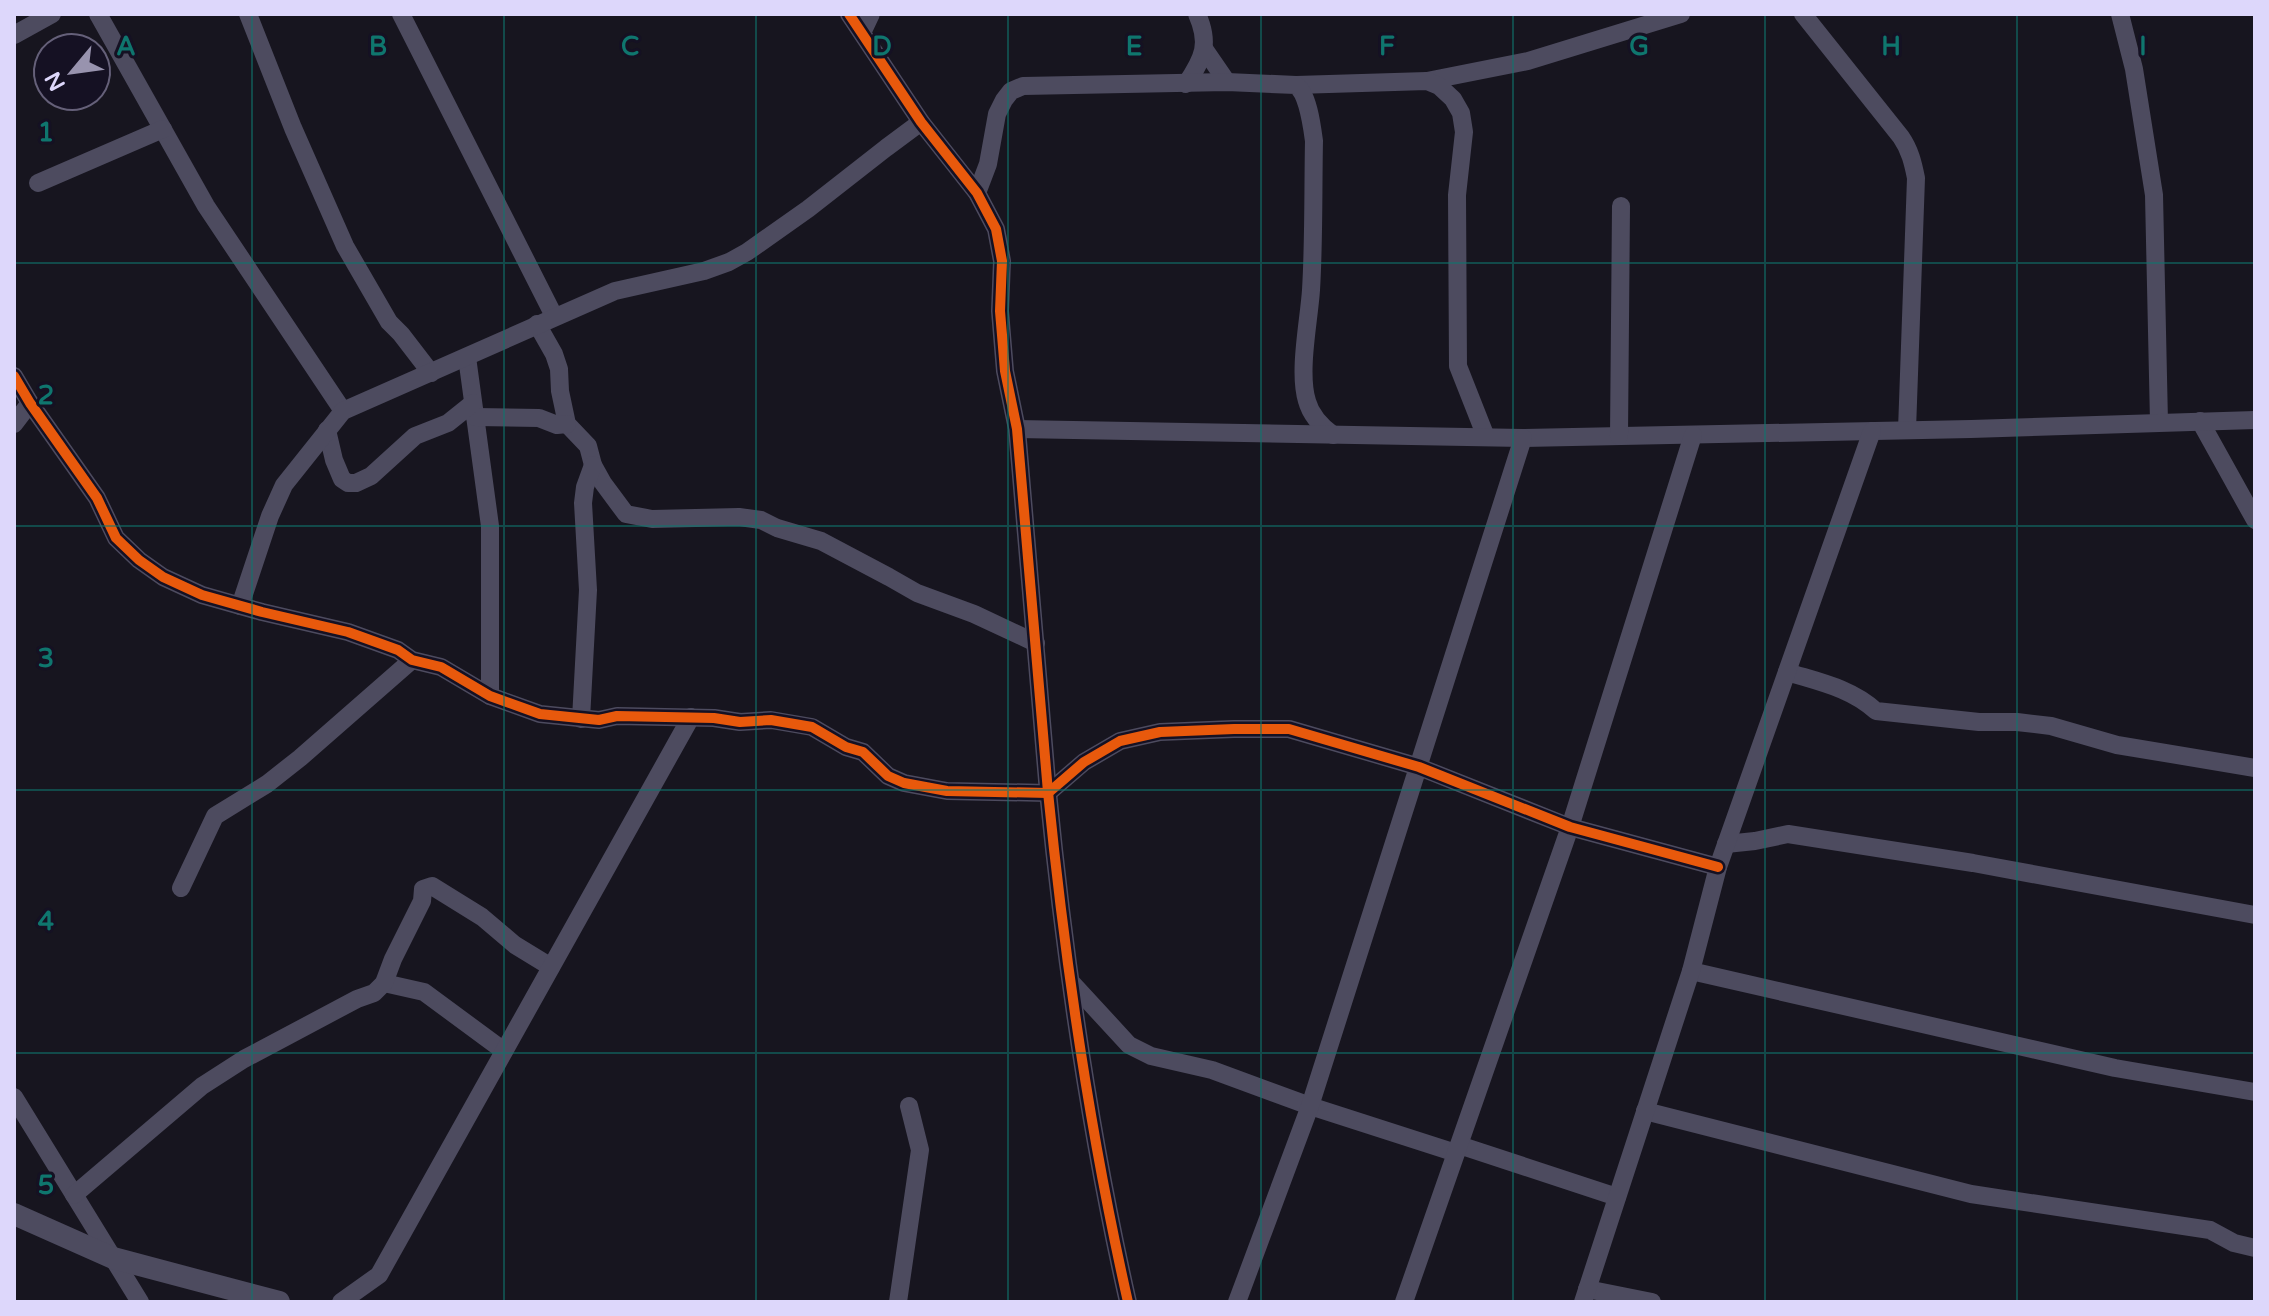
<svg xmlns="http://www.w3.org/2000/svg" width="2269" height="1316" font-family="'Varela Round',sans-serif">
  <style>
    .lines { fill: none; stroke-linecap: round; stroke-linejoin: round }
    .minor { stroke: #4d4b5f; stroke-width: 18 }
    .tertiary { stroke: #4d4b5f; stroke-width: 22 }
    .cycleway-casing { stroke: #151123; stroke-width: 15 }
    .cycleway { stroke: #e8590c; stroke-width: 10 }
    .grid { fill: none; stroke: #0f766e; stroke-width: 2; stroke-opacity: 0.55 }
    .grid-label { font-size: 26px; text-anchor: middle; font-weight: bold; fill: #0f766e; stroke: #151123; stroke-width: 6; stroke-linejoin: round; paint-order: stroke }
  </style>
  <rect width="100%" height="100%" fill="#17151f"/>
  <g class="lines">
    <g class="minor">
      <polyline points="98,14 206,206 343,411"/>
      <polyline points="248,14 293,128 345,246 389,322 401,334 431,373"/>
      <polyline points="401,14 554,316"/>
      <path d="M849,14L921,122L977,193L996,229L1002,261L1000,311L1005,371L1017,429C1028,550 1037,671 1048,792C1065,963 1090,1134 1128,1302"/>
      <path d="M1803,14L1901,137C1910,150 1913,163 1916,178L1907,430"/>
      <polyline points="2120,14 2134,69 2154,195 2159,422"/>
      <polyline points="862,33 871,14"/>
      <polyline points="14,35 52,14"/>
      <polyline points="1205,50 1227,82"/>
      <polyline points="1427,81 1528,61 1681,14"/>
      <path d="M1186,84C1204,58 1210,43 1197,14"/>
      <polyline points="1296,85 1427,81 1439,86 1453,99 1461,113 1464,132 1457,195 1458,366 1486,437"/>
      <polyline points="38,183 163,129"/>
      <path d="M977,193L988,164L997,114L1004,100L1011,91L1023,86L1227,82L1296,85C1308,94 1312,126 1314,141C1313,191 1314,241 1311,290C1309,321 1298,372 1307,401C1311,416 1321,426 1333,435"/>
      <polyline points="537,324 554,354 559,369 560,391 567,424 588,446 593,465 603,483 626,514 652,519 739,517 761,520 777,528 821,541 889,577 917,593 974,614 1036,643"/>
      <polyline points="467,357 490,526 490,696"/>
      <polyline points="14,376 30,403 97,498 116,538 139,560 163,577 202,595 262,612 348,632 398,650 412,660 441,667 490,696 540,714 599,720 617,716 714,718 740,722 771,720 812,727 846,747 863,752 888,776 904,783 947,791 1048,793 1084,762 1120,741 1160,732 1234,729 1289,729 1419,767 1570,827 1718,867"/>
      <polyline points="475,417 539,418 557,425 567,424"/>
      <polyline points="2200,421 2255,520"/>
      <polyline points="14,424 30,403"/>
      <polyline points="1017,429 1523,438 1971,429 2255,420"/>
      <polyline points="327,430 334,460 342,479 348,483 356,483 371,476 415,436 448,423 473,403"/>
      <polyline points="1619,436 1621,206"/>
      <polyline points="240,606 270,516 284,485 343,411 615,291 704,271 729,262 747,252 808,209 886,148 921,122"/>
      <path d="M1787,672C1819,682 1851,688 1876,711L1979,722H2017L2051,726L2117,745L2255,768"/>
      <polyline points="581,719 588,590 583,503 585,487 593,465"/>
      <polyline points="1726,844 1755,841 1788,834 1973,863 2255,915"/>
      <polyline points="181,888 215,816 267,784 300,758 412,660"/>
      <polyline points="1691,971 2115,1068 2255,1092"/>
      <polyline points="1071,982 1129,1045 1151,1056 1212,1070 1310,1106 1456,1153"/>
      <polyline points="384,983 424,992 504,1051"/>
      <polyline points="14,1097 140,1302"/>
      <polyline points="1645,1111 1971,1194 2210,1230 2234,1243 2255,1248"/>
      <polyline points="1459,1145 1617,1197"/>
      <polyline points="74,1195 202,1086 244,1059 357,999 374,993 384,983 393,959 422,901 423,889 432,886 482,917 515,945 551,967"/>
      <polyline points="1587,1289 1652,1302"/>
      <polyline points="341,1302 379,1275 691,717"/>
      <polyline points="898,1302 920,1150 909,1106"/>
      <polyline points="1237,1302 1310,1106 1523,438"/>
      <polyline points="1404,1302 1570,827 1693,435"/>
      <polyline points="1583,1302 1691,971 1718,867 1872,431"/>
    </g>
    <polyline class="tertiary" points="14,1214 113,1258 279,1302"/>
    <g class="cycleway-casing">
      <g id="cycleway">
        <path d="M849,14L921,122L977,193L996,229L1002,261L1000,311L1005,371L1017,429C1028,550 1037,671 1048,792C1065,963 1090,1134 1128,1302"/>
        <polyline points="14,376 30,403 97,498 116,538 139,560 163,577 202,595 262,612 348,632 398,650 412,660 441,667 490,696 540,714 599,720 617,716 714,718 740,722 771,720 812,727 846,747 863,752 888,776 904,783 947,791 1048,793 1084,762 1120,741 1160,732 1234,729 1289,729 1419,767 1570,827 1718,867"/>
      </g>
    </g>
    <use href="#cycleway" class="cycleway"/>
  </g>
  <path class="grid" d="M252,14V1302M504,14V1302M756,14V1302M1008,14V1302M1261,14V1302M1513,14V1302M1765,14V1302M2017,14V1302M14,263H2255M14,526H2255M14,790H2255M14,1053H2255"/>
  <g class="grid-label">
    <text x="126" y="55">A</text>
    <text x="378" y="55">B</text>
    <text x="630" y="55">C</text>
    <text x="882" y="55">D</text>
    <text x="1134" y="55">E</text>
    <text x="1387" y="55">F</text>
    <text x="1639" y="55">G</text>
    <text x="1891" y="55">H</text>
    <text x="2143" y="55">I</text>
    <text x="46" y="141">1</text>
    <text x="46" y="404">2</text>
    <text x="46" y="667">3</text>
    <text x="46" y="930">4</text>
    <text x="46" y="1194">5</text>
  </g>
  <rect width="2269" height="1316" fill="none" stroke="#ddd7fb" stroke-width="32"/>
  <g transform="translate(72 72) rotate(241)"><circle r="38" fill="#151123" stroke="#656079" stroke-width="2"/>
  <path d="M0-6L14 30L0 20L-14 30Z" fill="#9893ae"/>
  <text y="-12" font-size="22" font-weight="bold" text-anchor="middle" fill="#ddd7fb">N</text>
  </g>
</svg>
